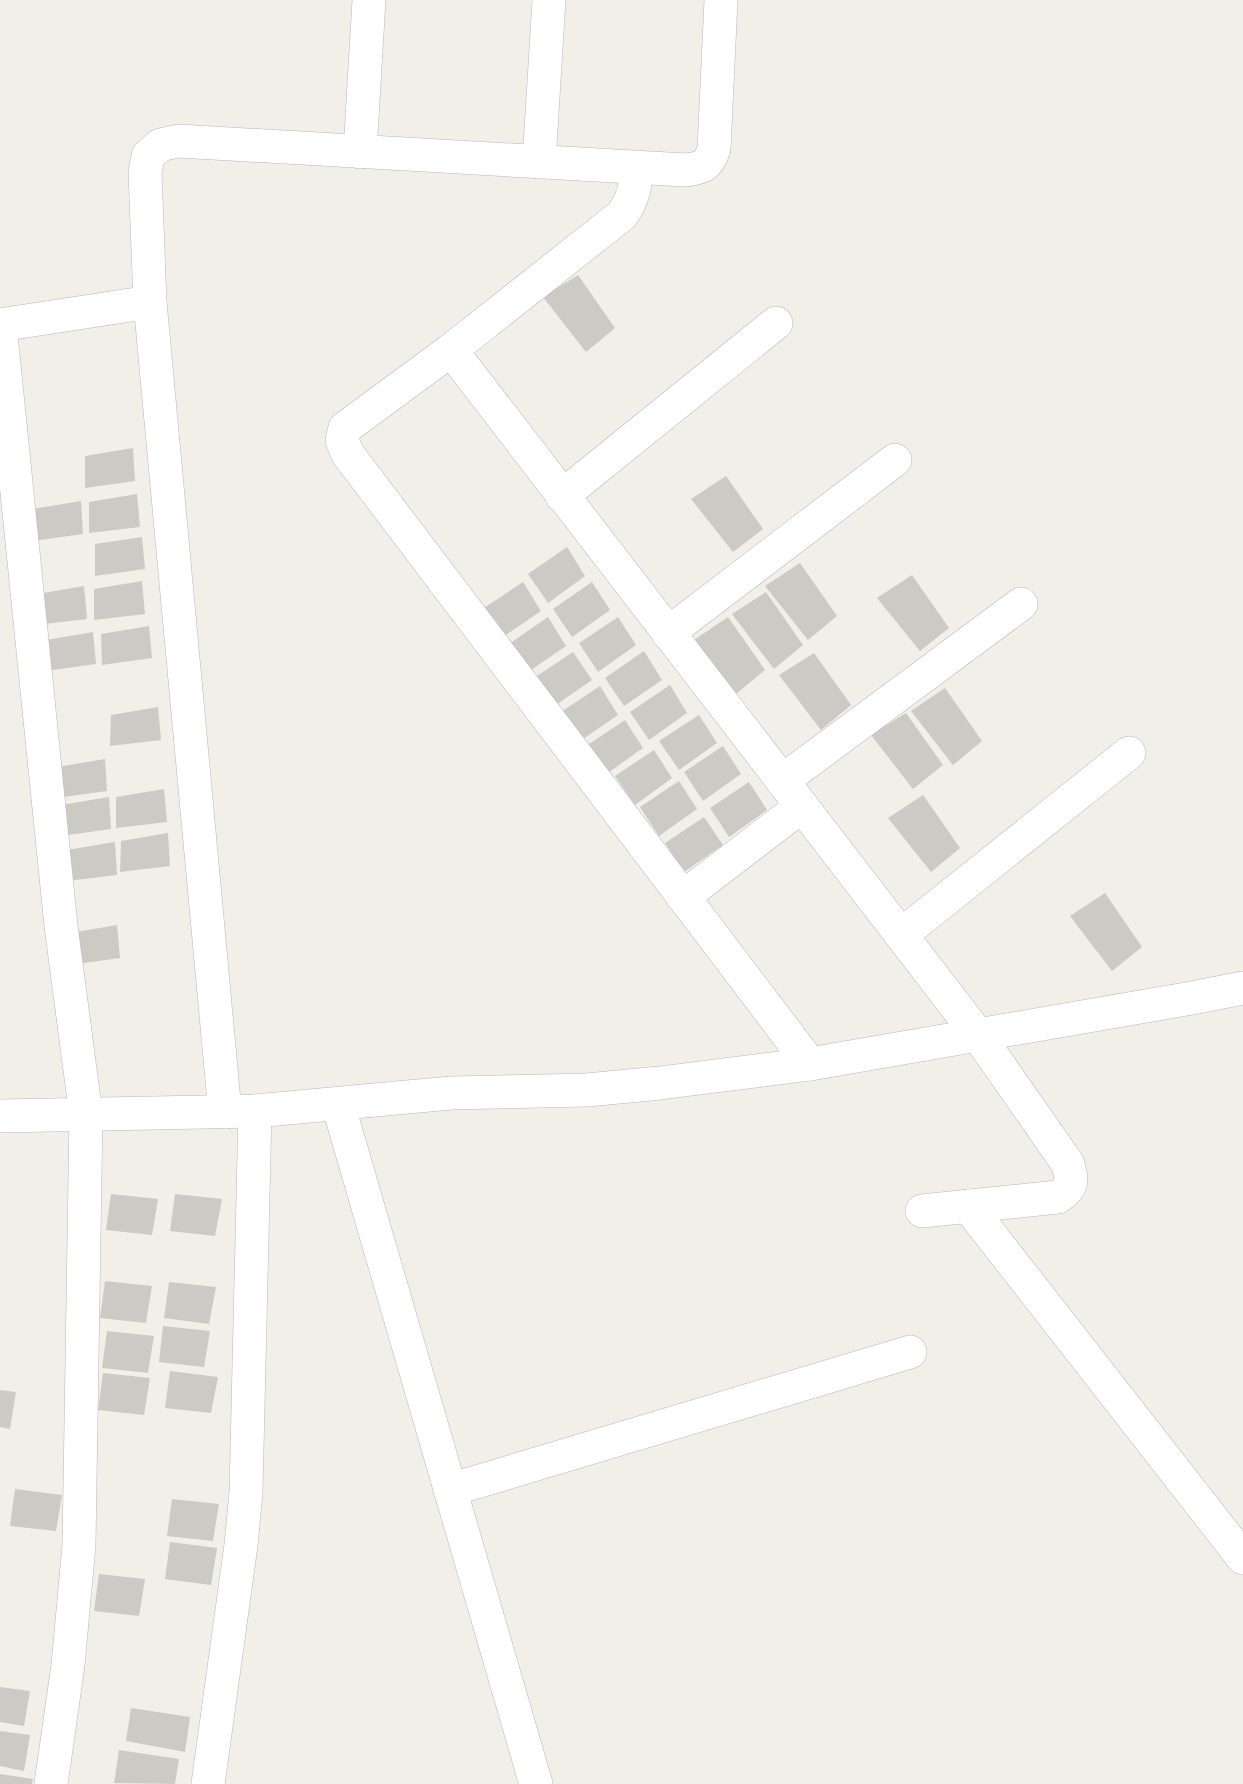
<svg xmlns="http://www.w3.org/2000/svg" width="1243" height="1784" font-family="Lato,sans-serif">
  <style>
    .building { fill: #cccac5 }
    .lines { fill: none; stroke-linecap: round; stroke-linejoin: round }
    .minor-casing { stroke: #b5b8bc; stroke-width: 34 }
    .minor { stroke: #fff; stroke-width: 33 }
  </style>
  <rect width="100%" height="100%" fill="#f1efe8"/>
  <g class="building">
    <polygon points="578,275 615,328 586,352 543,297"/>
    <polygon points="133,448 135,481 85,488 85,456"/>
    <polygon points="726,476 763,529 733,552 691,499"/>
    <polygon points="137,494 140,527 89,533 89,502"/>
    <polygon points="81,501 83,534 33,541 33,509"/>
    <polygon points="142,537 145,569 95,576 95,544"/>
    <polygon points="567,547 585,576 548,603 528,574"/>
    <polygon points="800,563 837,616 808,640 765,586"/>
    <polygon points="912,575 949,628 920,651 877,598"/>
    <polygon points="142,581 145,614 94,620 94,589"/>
    <polygon points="523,582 541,611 503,637 484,608"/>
    <polygon points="592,582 610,610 572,637 553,609"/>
    <polygon points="84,586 87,619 36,625 37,594"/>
    <polygon points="766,592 803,645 774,669 732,614"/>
    <polygon points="548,617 566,646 528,672 509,644"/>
    <polygon points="618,617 636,645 598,672 579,643"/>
    <polygon points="728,617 765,670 736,694 694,640"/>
    <polygon points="149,626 152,658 102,665 101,634"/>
    <polygon points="93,632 96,664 45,671 46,640"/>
    <polygon points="644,651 662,680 624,706 605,678"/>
    <polygon points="573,652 592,680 553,707 534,678"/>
    <polygon points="814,653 851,705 821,730 779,675"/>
    <polygon points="670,685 687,713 649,740 630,712"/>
    <polygon points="600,686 618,715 580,741 561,712"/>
    <polygon points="945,688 982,741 953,765 911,711"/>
    <polygon points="158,707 161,740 110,746 111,715"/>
    <polygon points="906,713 943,765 913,789 871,735"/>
    <polygon points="699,715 717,743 679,770 659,741"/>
    <polygon points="625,720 643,748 605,775 586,746"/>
    <polygon points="723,746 741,774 703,801 684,772"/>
    <polygon points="654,750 672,778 635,805 615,776"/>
    <polygon points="105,759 107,791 57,798 57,767"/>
    <polygon points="679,781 697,809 659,836 640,807"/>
    <polygon points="749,782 767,810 729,837 710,808"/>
    <polygon points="164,789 167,822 116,828 116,797"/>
    <polygon points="923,795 960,848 931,872 888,818"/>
    <polygon points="109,797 111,829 61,836 61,805"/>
    <polygon points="704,817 723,845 684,872 665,843"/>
    <polygon points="168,833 170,866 120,872 121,841"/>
    <polygon points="115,842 117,875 67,881 67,850"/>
    <polygon points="1105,893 1142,947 1112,971 1070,916"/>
    <polygon points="117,925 120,958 70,965 70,933"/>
    <polygon points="111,1194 158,1199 152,1235 106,1230"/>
    <polygon points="175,1194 222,1199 215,1236 170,1231"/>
    <polygon points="105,1281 152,1286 146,1323 100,1318"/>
    <polygon points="169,1282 216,1287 209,1324 164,1318"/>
    <polygon points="163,1326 210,1331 204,1367 159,1362"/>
    <polygon points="107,1331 154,1336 148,1373 102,1368"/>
    <polygon points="170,1371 218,1377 211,1413 165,1408"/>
    <polygon points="103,1373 150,1378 144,1415 98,1410"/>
    <polygon points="0,1390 16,1392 10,1429 0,1427"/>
    <polygon points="15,1489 62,1495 56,1531 10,1526"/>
    <polygon points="172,1499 219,1504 213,1541 167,1536"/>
    <polygon points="170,1542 217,1548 211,1585 165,1579"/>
    <polygon points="99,1574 145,1579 139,1616 94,1611"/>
    <polygon points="0,1687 30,1691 24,1726 0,1722"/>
    <polygon points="131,1708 190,1717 185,1752 126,1741"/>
    <polygon points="0,1731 30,1735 24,1771 0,1766"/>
    <polygon points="119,1750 179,1759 175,1784 114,1783"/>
    <polygon points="0,1774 33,1779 32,1784 0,1784"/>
  </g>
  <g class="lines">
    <g class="minor-casing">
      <g id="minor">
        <polyline points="360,152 369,0"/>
        <polyline points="539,162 549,0"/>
        <path d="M637,168C635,187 634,198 622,215L451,350L978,1035L1068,1164C1072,1182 1074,1186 1058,1197L922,1211"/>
        <polyline points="0,325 61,926 86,1115 79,1545 68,1665 51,1784"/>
        <polyline points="0,325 150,302"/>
        <polyline points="451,350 345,428 342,440 347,453 810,1064"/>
        <polyline points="562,496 776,323"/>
        <polyline points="668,633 895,460"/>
        <polyline points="782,781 1021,604"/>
        <polyline points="683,897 802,806"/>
        <polyline points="901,935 1129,753"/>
        <polyline points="338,1104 536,1784"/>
        <path d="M225,1112L150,302L145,172L148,156L160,145L178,141L685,170C703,168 708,166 714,149L721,0"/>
        <polyline points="0,1116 255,1111 451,1093 587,1090 660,1083 810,1064 1192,998 1243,988"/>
        <polyline points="968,1206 1243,1558"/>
        <polyline points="450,1490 910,1352"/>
        <polyline points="208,1784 241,1545 246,1492 255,1111"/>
      </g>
    </g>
    <use href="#minor" class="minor"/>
  </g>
</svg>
